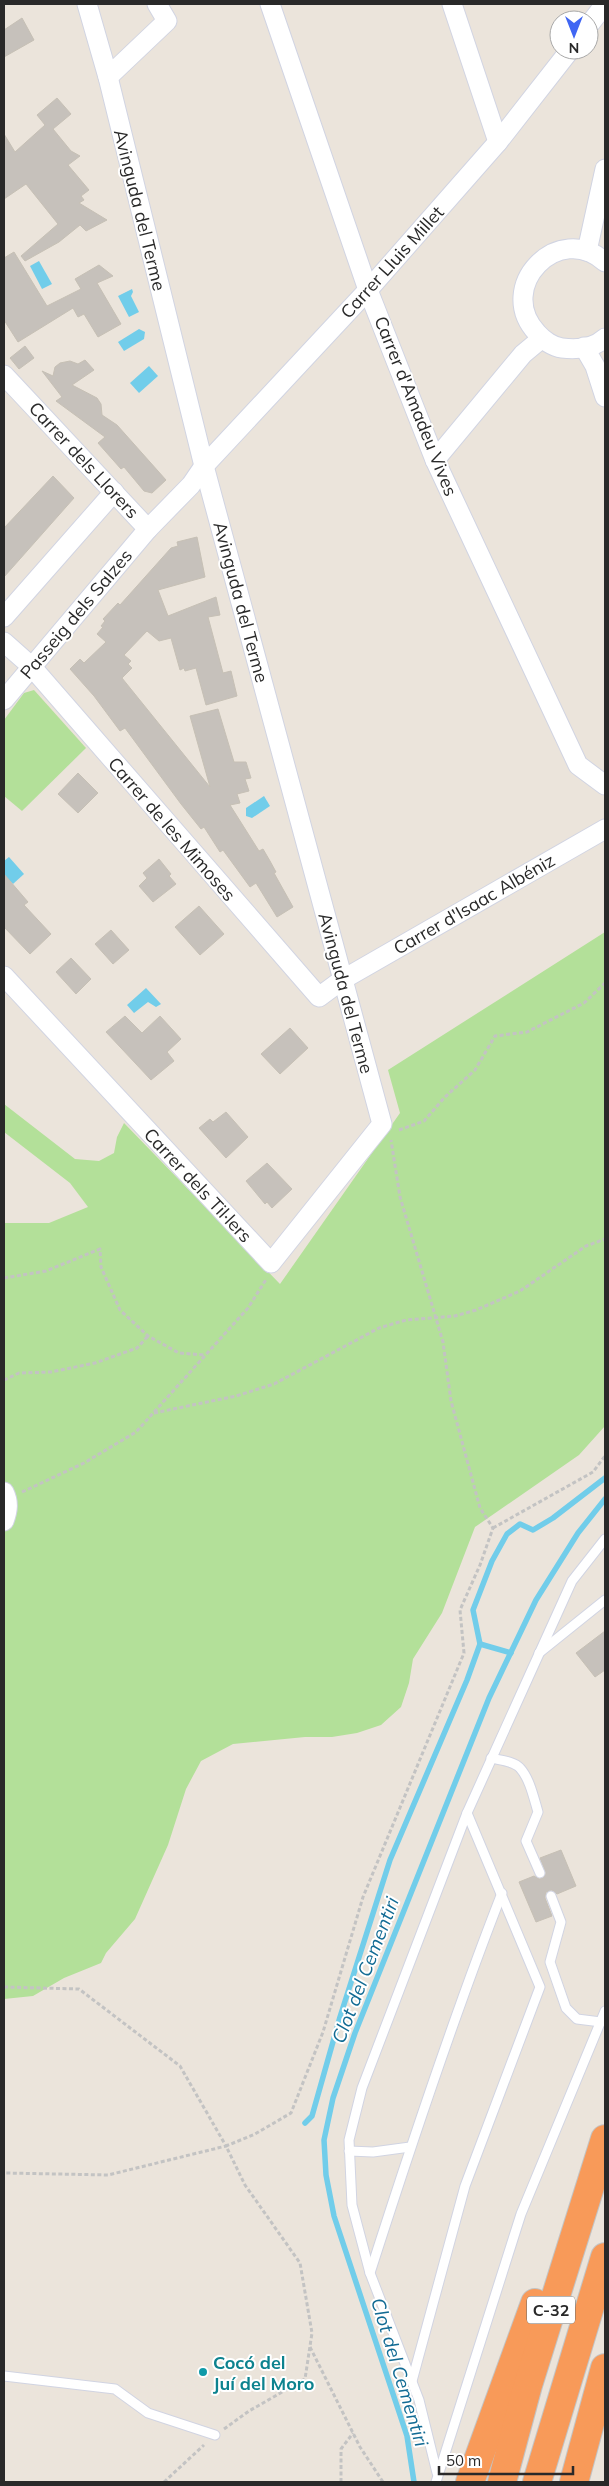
<svg xmlns="http://www.w3.org/2000/svg" width="609" height="2486" font-family="Mulish,sans-serif">
  <style>
    .green { fill: #b3e099 }
    .water { fill: #71cdea }
    .lines { fill: none; stroke-linecap: round; stroke-linejoin: round }
    .stream { stroke: #71cdea; stroke-width: 5.5 }
    .building { fill: #c6c1bb; stroke: #c6c0b5 }
    .service-casing { stroke: #d1d4e2; stroke-width: 11 }
    .minor-casing { stroke: #d1d4e2; stroke-width: 21 }
    .motorway-casing { stroke: #c3c3c3; stroke-width: 30 }
    .path { stroke: #c3c3c3; stroke-width: 3; stroke-dasharray: 4 2.5; stroke-linecap: butt }
    .service { stroke: #fff; stroke-width: 9 }
    .minor { stroke: #fff; stroke-width: 19 }
    .motorway { stroke: #f89a59; stroke-width: 28 }
    .culture-dot { fill: #0f9aa8; stroke: #fff; stroke-width: 2 }
    .labels { text-anchor: middle; dominant-baseline: central; stroke-width: 4; stroke-linejoin: round; paint-order: stroke }
    .shield { fill: #fff; stroke: #696969; stroke-width: 1 }
    .shield-label { font-size: 16px; font-weight: bold; fill: #292929 }
    .street-label { font-size: 18px; fill: #292929; stroke: #fff }
    .culture-label { font-size: 18px; font-weight: bold; fill: #0d838f; stroke: #fff; text-anchor: start }
    .water-label { font-size: 19px; font-style: italic; fill: #126b94; stroke: #fff }
  </style>
  <rect width="100%" height="100%" fill="#ebe4db"/>
  <g class="green">
    <polygon points="34,690 86,748 22,811 4,796 4,720 24,693"/>
    <polygon points="605,932 605,1426 579,1455 475,1527 442,1613 413,1659 409,1683 401,1707 381,1725 357,1733 332,1737 305,1737 233,1744 201,1761 186,1789 168,1845 135,1919 106,1953 101,1963 64,1978 33,1996 4,1999 4,1223 49,1223 88,1207 70,1183 4,1132 4,1104 75,1159 99,1161 114,1153 117,1137 124,1123 280,1284 400,1113 388,1070"/>
  </g>
  <g class="water">
    <polygon points="39,261 52,284 42,289 30,266"/>
    <polygon points="132,289 133,292 131,296 139,312 129,317 118,296"/>
    <polygon points="139,329 145,332 144,339 124,351 118,342"/>
    <polygon points="149,366 158,376 139,393 130,383"/>
    <polygon points="264,796 270,806 252,818 246,816 246,808"/>
    <polygon points="9,857 24,874 13,884 4,875 4,861"/>
    <polygon points="146,988 161,1004 156,1007 148,1002 134,1013 127,1005"/>
  </g>
  <g class="lines">
    <g class="stream">
      <polyline points="480,1644 511,1653"/>
      <polyline points="305,2123 312,2116 340,2017 390,1860 467,1680 480,1644 473,1610 492,1561 507,1534 520,1524 533,1530 553,1518 605,1478"/>
      <polyline points="414,2482 407,2436 334,2216 326,2175 324,2140 333,2098 355,2033 489,1698 536,1600 578,1533 605,1499"/>
    </g>
  </g>
  <g class="building">
    <polygon points="22,18 34,40 4,57 4,30"/>
    <polygon points="57,98 71,114 53,129 71,151 80,156 68,165 89,190 81,196 84,200 79,203 107,220 86,231 80,225 59,242 25,261 21,256 58,224 26,184 4,199 4,134 15,152 45,125 37,115"/>
    <polygon points="14,252 47,306 81,289 75,279 99,265 113,276 97,283 121,324 98,337 84,314 78,317 73,308 18,342 4,320 4,258"/>
    <polygon points="25,346 34,358 19,369 10,358"/>
    <polygon points="85,360 94,370 72,385 97,398 101,404 102,415 117,425 166,480 152,493 144,491 124,467 121,469 98,443 105,437 56,401 62,397 42,371 53,376 55,367 60,363 70,361 78,364"/>
    <polygon points="53,476 74,498 4,577 4,528"/>
    <polygon points="197,537 205,577 158,590 168,616 216,597 220,615 208,617 223,673 231,671 237,696 206,705 196,668 185,671 184,668 180,670 171,638 159,641 147,631 124,655 131,661 128,664 132,668 122,678 210,787 190,716 218,709 234,762 246,762 251,778 245,779 249,791 237,794 240,803 230,805 259,851 263,849 270,861 276,872 274,873 293,907 277,917 256,883 250,887 223,850 220,852 204,827 201,829 181,804 125,728 120,731 94,696 70,669 80,659 84,663 106,642 97,634 103,627 101,626 105,621 103,619 118,603 120,605 171,548 178,546 177,542"/>
    <polygon points="78,773 98,793 78,813 58,794"/>
    <polygon points="159,859 171,874 169,876 176,884 153,902 139,886 147,878 143,873"/>
    <polygon points="4,874 28,902 24,905 51,934 30,954 4,927"/>
    <polygon points="199,906 224,934 200,955 175,927"/>
    <polygon points="111,930 129,950 113,964 95,944"/>
    <polygon points="71,958 91,979 76,994 56,972"/>
    <polygon points="125,1016 142,1033 160,1016 181,1039 167,1052 174,1061 151,1080 106,1032"/>
    <polygon points="290,1028 308,1048 280,1074 261,1054"/>
    <polygon points="226,1112 248,1137 226,1158 199,1128 210,1119 213,1122"/>
    <polygon points="267,1163 292,1189 272,1208 267,1202 265,1204 246,1181"/>
    <polygon points="605,1631 605,1670 595,1677 576,1653"/>
    <polygon points="561,1850 576,1886 557,1894 552,1890 546,1892 545,1898 552,1916 536,1922 519,1882 534,1876 539,1879 543,1878 546,1873 540,1858"/>
  </g>
  <g class="lines">
    <g class="service-casing">
      <g id="service">
        <polyline points="539,1653 605,1600"/>
        <path d="M491,1758C499,1760 514,1761 520,1768C530,1779 534,1799 538,1812L526,1841L540,1873"/>
        <polyline points="551,1896 561,1922 550,1962 566,2008 577,2019 601,2022"/>
        <polyline points="349,2151 373,2152 410,2147"/>
        <path d="M370,2273C411,2145 453,2018 502,1893"/>
        <polyline points="4,2376 115,2389 148,2413 215,2435"/>
        <polyline points="412,2381 465,2186 540,1987 467,1813"/>
        <polyline points="437,2473 419,2400 370,2273 352,2205 349,2140 362,2088 467,1813 572,1581 605,1539"/>
        <polyline points="436,2482 521,2214 605,2011"/>
      </g>
    </g>
    <g class="minor-casing">
      <g id="minor">
        <polyline points="270,4 368,290 435,460 578,765 605,785"/>
        <polyline points="452,4 498,142"/>
        <polyline points="589,25 605,4"/>
        <polyline points="108,77 167,21 157,4"/>
        <polyline points="587,251 605,169"/>
        <path d="M605,262C559,220 494,287 537,333C543,340 553,347 562,348C577,350 594,348 605,338"/>
        <polyline points="584,347 595,366 605,397"/>
        <polyline points="4,375 148,529"/>
        <polyline points="435,460 523,354 541,339"/>
        <polyline points="4,617 114,492"/>
        <polyline points="4,642 31,666 319,997 342,980 605,829"/>
        <polyline points="4,700 148,529 191,485 204,466 368,290 498,142 570,50"/>
        <polyline points="4,976 271,1263 382,1124 204,466 108,77 87,4"/>
        <path d="M4,1492C9,1502 8,1510 4,1521"/>
      </g>
    </g>
    <g class="motorway-casing">
      <g id="motorway">
        <polyline points="470,2482 535,2303"/>
        <polyline points="502,2482 528,2385 605,2139"/>
        <polyline points="537,2482 605,2257"/>
        <polyline points="574,2482 605,2368"/>
      </g>
    </g>
    <g class="path">
      <polyline points="399,1130 424,1121 445,1097 475,1070 495,1036 527,1032 584,1003 605,983"/>
      <polyline points="4,1278 46,1271 100,1249 101,1267 120,1310 148,1336 179,1353 205,1355"/>
      <polyline points="4,1380 19,1373 51,1372 95,1363 137,1348 148,1336"/>
      <polyline points="154,1413 236,1396 274,1384 379,1328 406,1320 455,1316 476,1310 520,1291 586,1246 605,1239"/>
      <polyline points="22,1492 84,1463 136,1432 248,1308 267,1278"/>
      <polyline points="493,1528 593,1472 605,1456"/>
      <polyline points="4,1987 79,1989 180,2066 226,2146 108,2175 4,2173"/>
      <polyline points="310,2347 360,2447 383,2482"/>
      <polyline points="224,2429 249,2411 305,2379 312,2333 300,2263 245,2185 226,2146 255,2134 291,2113 323,2032 363,1897 464,1653 460,1610 480,1565 493,1528 480,1508 451,1401 443,1342 400,1197 391,1140"/>
      <polyline points="164,2482 204,2445"/>
      <polyline points="341,2482 341,2449 353,2433"/>
    </g>
    <use href="#service" class="service"/>
    <use href="#minor" class="minor"/>
    <use href="#motorway" class="motorway"/>
  </g>
  <circle class="culture-dot" cx="203" cy="2372" r="5"/>
  <g class="labels">
    <rect class="shield" x="527" y="2296.5" width="48" height="27" rx="4"/>
    <g class="shield-label">
      <text x="551" y="2310">C-32</text>
    </g>
    <g class="street-label">
      <text transform="translate(140 210) rotate(76)">Avinguda del Terme</text>
      <text transform="translate(392 262) rotate(-48)">Carrer Lluis Millet</text>
      <text transform="translate(416 406) rotate(68)">Carrer d'Amadeu Vives</text>
      <text transform="translate(84 460) rotate(47)">Carrer dels Llorers</text>
      <text transform="translate(241 602) rotate(75)">Avinguda del Terme</text>
      <text transform="translate(76 614) rotate(-50)">Passeig dels Salzes</text>
      <text transform="translate(172 829) rotate(49)">Carrer de les Mimoses</text>
      <text transform="translate(474 904) rotate(-30)">Carrer d'Isaac Albéniz</text>
      <text transform="translate(346 993) rotate(75)">Avinguda del Terme</text>
      <text transform="translate(198 1185) rotate(47)">Carrer dels Til·lers</text>
    </g>
    <g class="culture-label">
      <text x="213" y="2362">Cocó del<tspan x="213" dy="21">Juí del Moro</tspan></text>
    </g>
    <g class="water-label">
      <text transform="translate(365 1970) rotate(-69)">Clot del Cementiri</text>
      <text transform="translate(400 2372) rotate(73)">Clot del Cementiri</text>
    </g>
  </g>
  <rect width="609" height="2486" fill="none" stroke="#292929" stroke-width="10"/>
  <g transform="translate(574 35) rotate(180)"><circle r="24" fill="#ffffff" stroke="#a9a9a9"/>
  <path d="M0-4L9 19L0 12L-9 19Z" fill="#4066f3"/>
  <text y="-8" font-size="14" font-weight="bold" text-anchor="middle" fill="#292929">N</text>
  </g>
  <path d="M439 2466v8h134v-8" fill="none" stroke="#292929" stroke-width="2.5"/>
  <text x="446" y="2466" font-size="15" fill="#292929" stroke="#ffffff" stroke-width="4" paint-order="stroke">50 m</text>
</svg>
